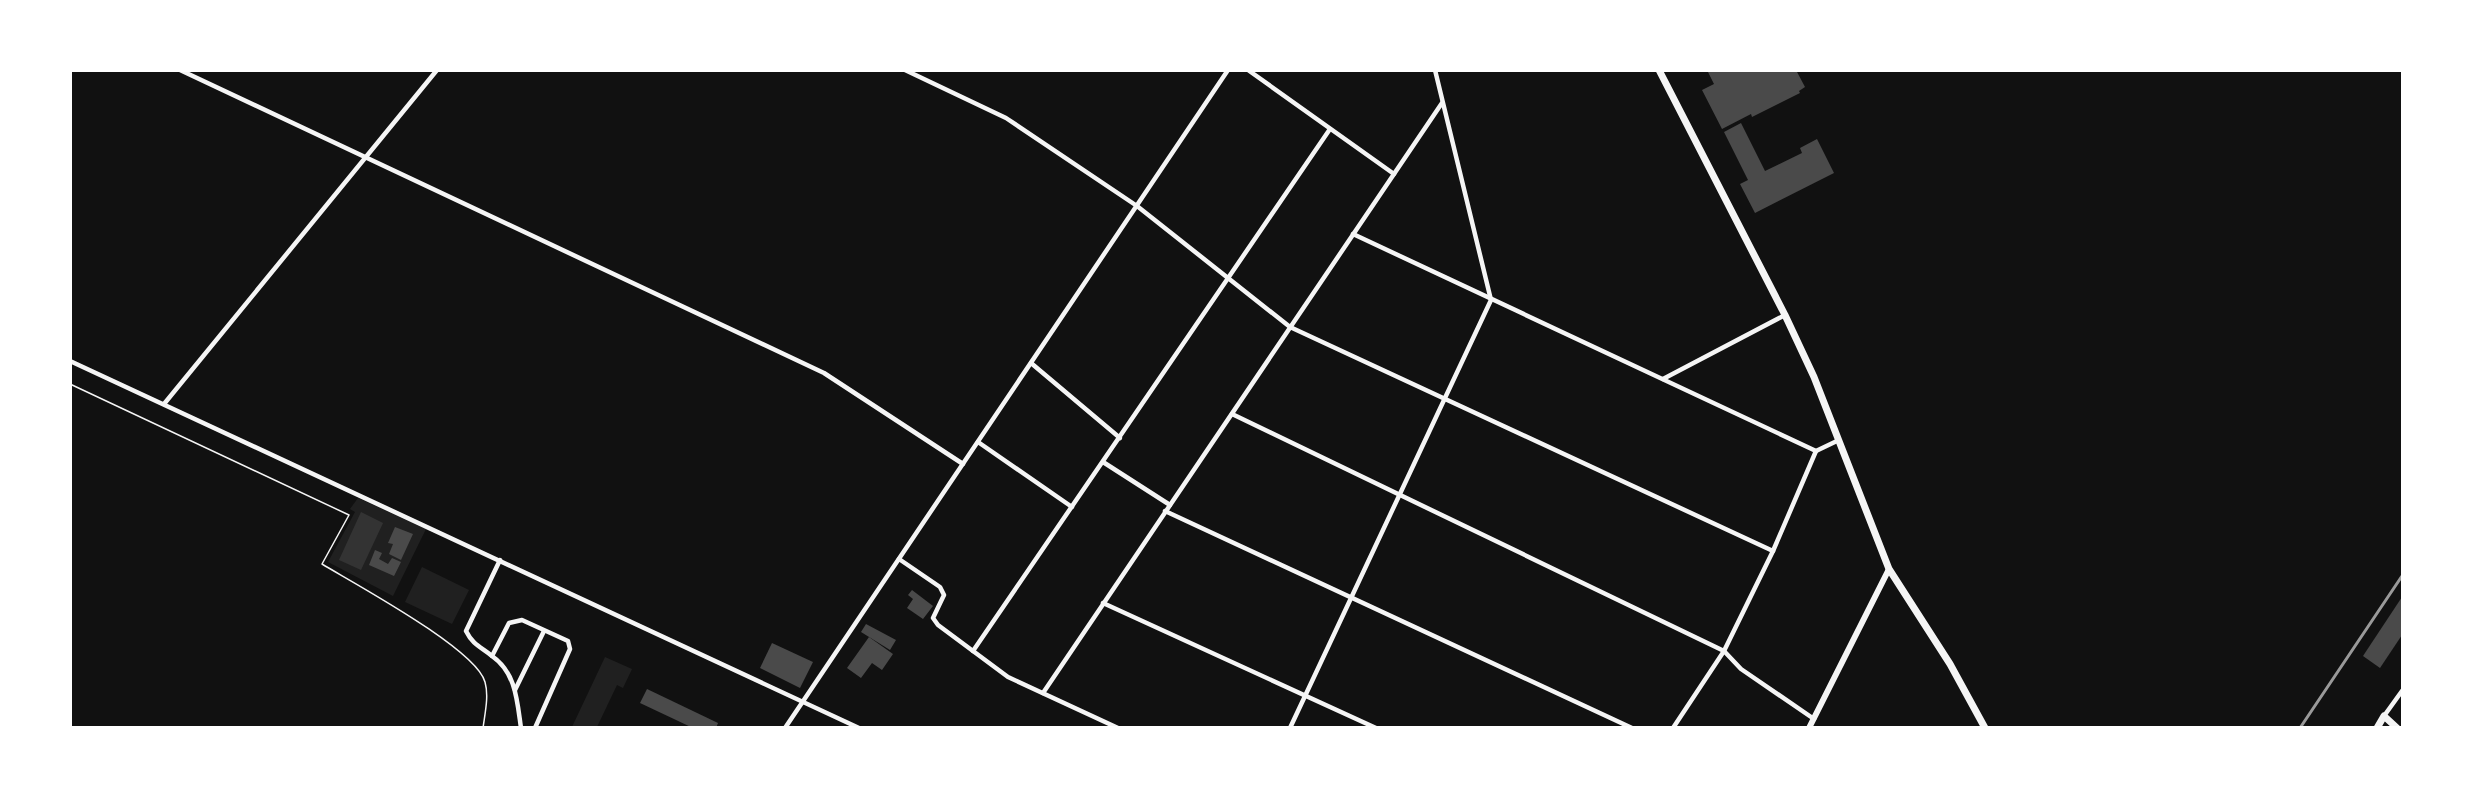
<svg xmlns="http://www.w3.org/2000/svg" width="2473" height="798" font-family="Poppins,sans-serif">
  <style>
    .green { fill: #202020 }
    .water { fill: #333 }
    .building { fill: #4a4a4a }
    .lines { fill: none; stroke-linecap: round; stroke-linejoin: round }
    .path { stroke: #f5f5f5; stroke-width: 1.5 }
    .minor { stroke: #f5f5f5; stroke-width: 4.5 }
    .tertiary { stroke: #f5f5f5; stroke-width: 6 }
    .secondary { stroke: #f5f5f5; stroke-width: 7 }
    .rail { stroke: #9a9a9a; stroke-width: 3 }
  </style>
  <rect width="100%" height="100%" fill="#111"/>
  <g class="green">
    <polygon points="358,498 426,529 393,596 328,562 355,512 350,509"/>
    <polygon points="422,567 469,590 452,624 405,602"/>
    <polygon points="605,657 632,669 623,688 617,685 597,727 572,727"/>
  </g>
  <polygon class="water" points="361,512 383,523 361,570 339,560"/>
  <g class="building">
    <polygon points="1707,70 1796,70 1805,87 1799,91 1800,93 1752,117 1751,114 1722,129 1702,90 1714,84"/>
    <polygon points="1741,123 1765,171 1802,153 1800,148 1817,139 1834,173 1755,213 1740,184 1748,180 1724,132"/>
    <polygon points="395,527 413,534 401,560 389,554 393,544 388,543"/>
    <polygon points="375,550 382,553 379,559 388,564 392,558 401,562 394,576 369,565"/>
    <polygon points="912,590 933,606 923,619 907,608 913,599 908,595"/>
    <polygon points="2402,597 2402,635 2380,668 2363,656"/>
    <polygon points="866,624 896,640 890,650 861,632"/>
    <polygon points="869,637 893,654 882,670 872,663 861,678 847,668"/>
    <polygon points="772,643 813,662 800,688 760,668"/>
    <polygon points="647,689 718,723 716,728 693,728 640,703"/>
  </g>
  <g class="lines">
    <path class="path" d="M70,384L349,515L322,564C355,584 476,649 485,682C489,696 485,713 483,728"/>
    <g class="minor">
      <polyline points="180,70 824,373 963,464"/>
      <polyline points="905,70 1006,118 1137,206 1290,327 1773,551"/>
      <polyline points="1248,70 1394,174"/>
      <polyline points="1353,234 1816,451"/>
      <polyline points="70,361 859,728"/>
      <polyline points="1031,363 1120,438"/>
      <polyline points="1663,379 1785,315"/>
      <polyline points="164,404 437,70"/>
      <polyline points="1232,414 1724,651 1741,669 1814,719"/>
      <polyline points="978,442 1072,507"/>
      <polyline points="1103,462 1170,505"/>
      <polyline points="1165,511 1632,728"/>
      <polyline points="899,559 940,587 944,595 933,618 938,625 1008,677 1118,728"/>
      <path d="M500,560L466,631C473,645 481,647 492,656C516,673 517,700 521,728"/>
      <polyline points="1103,603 1376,728"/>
      <polyline points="973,651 1330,129"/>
      <polyline points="492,656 509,623 522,620 568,641 570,649 535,728"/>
      <polyline points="515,690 544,631"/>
      <polyline points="1043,693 1442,103"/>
      <polyline points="2384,716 2402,691"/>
      <polyline points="785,728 1228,70"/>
      <polyline points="1290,728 1491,300 1435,70"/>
      <polyline points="1673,728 1724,651 1773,551 1816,451 1839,440"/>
    </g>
    <polyline class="tertiary" points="1809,728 1889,569"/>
    <g class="secondary">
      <polyline points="1659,70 1785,315 1814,377 1889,569 1950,664 1985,728"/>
      <polyline points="2377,728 2384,716 2397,728"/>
    </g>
    <polyline class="rail" points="2300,728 2402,576"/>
  </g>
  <rect width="2473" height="798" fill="none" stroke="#ffffff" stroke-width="144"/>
</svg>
